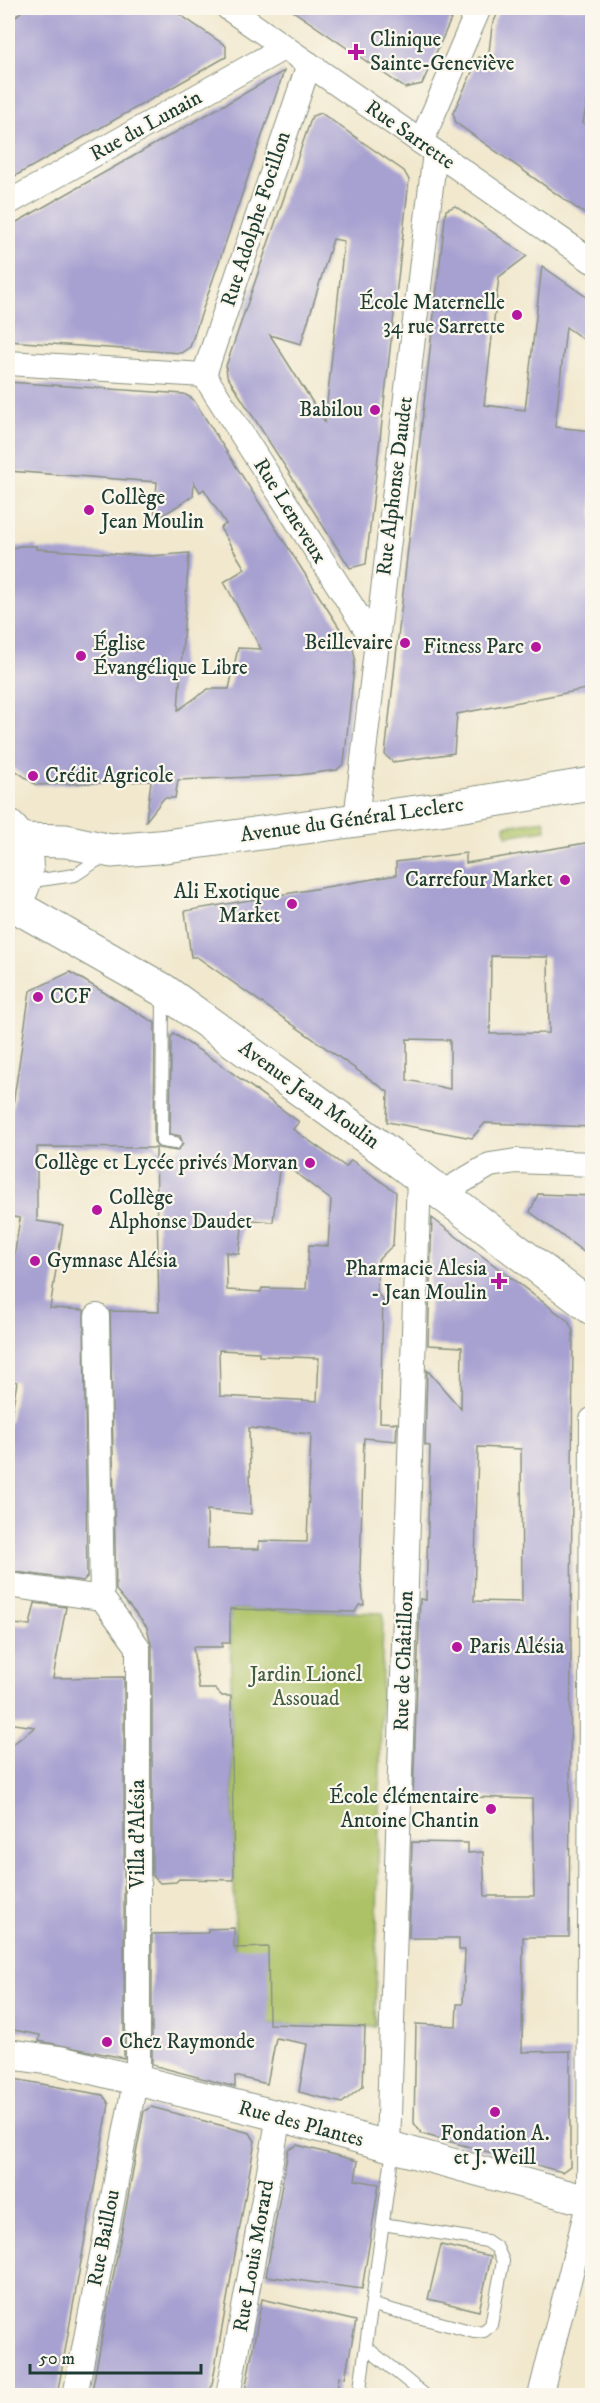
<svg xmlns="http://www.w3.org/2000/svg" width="600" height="2403" font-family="'IM FELL DW Pica',serif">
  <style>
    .green { fill: #adc266; stroke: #66804d; stroke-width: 1.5 }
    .building { fill: #a7a1d1; fill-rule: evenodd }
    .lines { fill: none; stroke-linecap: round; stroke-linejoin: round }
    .service-casing { stroke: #889281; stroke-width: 14 }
    .minor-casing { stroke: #889281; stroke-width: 26 }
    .tertiary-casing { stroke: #889281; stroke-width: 32 }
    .secondary-casing { stroke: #889281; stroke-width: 35 }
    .primary-casing { stroke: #889281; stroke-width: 35 }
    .service { stroke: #fff; stroke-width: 12 }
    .minor { stroke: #fff; stroke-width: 24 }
    .tertiary { stroke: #fff; stroke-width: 30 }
    .secondary { stroke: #fff; stroke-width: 33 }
    .primary { stroke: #fff; stroke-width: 33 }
    .poi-dot { fill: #b5179e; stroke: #fbf7ec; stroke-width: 2 }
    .labels { text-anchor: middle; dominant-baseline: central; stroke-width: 4.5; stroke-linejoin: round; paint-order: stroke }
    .poi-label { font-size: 21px; fill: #1f3d34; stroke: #fbf7ec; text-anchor: start }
    .street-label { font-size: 21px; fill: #1f3d34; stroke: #fbf7ec }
    .park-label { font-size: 21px; fill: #425e40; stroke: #fbf7ec }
  </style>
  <rect width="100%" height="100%" fill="#fbf7ec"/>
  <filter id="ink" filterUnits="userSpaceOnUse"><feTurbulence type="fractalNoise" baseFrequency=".0167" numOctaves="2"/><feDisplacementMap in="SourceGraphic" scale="12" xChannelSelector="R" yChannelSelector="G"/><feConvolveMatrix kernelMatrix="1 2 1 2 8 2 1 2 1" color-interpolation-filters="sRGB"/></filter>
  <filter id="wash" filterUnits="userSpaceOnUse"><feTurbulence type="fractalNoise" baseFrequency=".008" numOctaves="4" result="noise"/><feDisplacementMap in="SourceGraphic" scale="24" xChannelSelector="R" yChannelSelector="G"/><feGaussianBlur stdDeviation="1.35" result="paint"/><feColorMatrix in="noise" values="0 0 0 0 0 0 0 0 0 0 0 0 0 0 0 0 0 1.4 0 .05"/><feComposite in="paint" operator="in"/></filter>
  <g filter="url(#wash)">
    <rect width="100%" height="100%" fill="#f1e8ce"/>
    <g class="green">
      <polygon points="544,820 546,830 506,836 505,826"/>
      <polygon points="230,1609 383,1613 375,2027 236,2023"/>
    </g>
    <g id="blocks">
      <g class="building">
        <polygon points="25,8 170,8 226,46 226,57 8,180 8,24"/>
        <polygon points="289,8 456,8 422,84 405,88"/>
        <polygon points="500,8 592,8 592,77 583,123 592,127 592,219 456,123 453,113 479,57 488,61 492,26"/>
        <polygon points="284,71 190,347 181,353 8,341 8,227"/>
        <path d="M321,113L404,171L409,180L366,564L350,568L227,376L226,366L312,116ZM333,239L344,241L325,422L270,335L301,344Z"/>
        <polygon points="455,206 527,256 499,277 484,405 525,410 542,266 592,301 592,345 566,327 555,427 592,431 592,688 457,714 454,753 393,762 385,755 432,332 446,210"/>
        <polygon points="8,382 184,394 193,399 353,649 355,658 344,763 337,770 299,775 178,780 175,798 164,798 146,821 151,781 36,785 8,765 8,550 19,546 37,546 36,549 151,556 189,553 178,710 208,689 229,689 238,648 261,649 224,582 245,569 220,528 226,524 204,489 200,492 194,482 193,496 154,521 157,482 8,471"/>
        <path d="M592,842V1127L485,1123L472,1138L387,1122L388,1092L197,957H191L185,911L396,875V862L466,853V863ZM491,956L548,957L549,1033L490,1034ZM407,1039L450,1040V1089L407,1080Z"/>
        <path d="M70,972L155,1023L154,1141L158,1148L177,1151L183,1144L180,1136L170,1134L171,1037L174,1034L216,1061L299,1122L293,1129L346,1167L351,1160L396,1192L393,1245L378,1260L377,1293L383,1300L380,1422L397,1423L396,1441L364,1438L360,1568L364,1605H359L355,1612L230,1609V1643H222V1647H193L199,1689H215L222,1696H231L234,1880L179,1879L176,1882L160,1883L152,1875V1647L147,1627L116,1590L110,1311L159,1312L156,1148L37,1147V1221L63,1225L50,1308L84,1310L87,1577L83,1581L8,1571V1422L10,1423L17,1382L8,1380V1297L20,1218L8,1216V1138L30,991ZM280,1161L331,1200L328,1246L309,1245L306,1289L262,1288L261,1292L227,1290L226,1252L239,1254L243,1219L273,1222ZM219,1350L259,1352V1356L319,1358L317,1401L220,1396ZM249,1428L311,1434L307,1542L259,1541V1549H208L207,1510L251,1514Z"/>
        <polygon points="538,1194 592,1196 592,1258 530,1212"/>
        <path d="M432,1218L568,1321L573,1331L569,1937H523L522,2052L570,2051V2166L562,2172L422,2134L414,2123L416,2024L456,2026L457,2004H463L465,1950H459V1938H409L412,1842L468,1843V1853L483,1852L485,1896H534L532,1799L413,1795L420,1599L426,1600L430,1446L425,1445L427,1370L461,1409L462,1347L428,1345ZM478,1447L521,1449L522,1602L474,1601Z"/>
        <polygon points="35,1603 66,1607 53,1678 124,1677 124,2058 39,2041 40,2035 8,2029 8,1748 35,1727 8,1723 8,1624 30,1625"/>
        <polygon points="234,1928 234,1948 268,1947 269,2024 365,2027 363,2086 342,2103 299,2092 307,2044 276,2038 267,2084 235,2076 235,2087 152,2065 152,1934 208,1933 208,1929"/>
        <polygon points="8,2078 103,2095 109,2104 57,2396 8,2396"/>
        <polygon points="151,2107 250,2133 255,2141 210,2396 91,2396 144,2111"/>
        <polygon points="297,2145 358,2161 355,2180 379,2184 362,2289 266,2276 288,2150"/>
        <polygon points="441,2245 491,2256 479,2311 428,2299"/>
        <polygon points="262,2299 356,2321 345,2378 339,2377 336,2396 244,2396"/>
      </g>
    </g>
  </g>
  <g filter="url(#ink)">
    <use href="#blocks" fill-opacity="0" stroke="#889281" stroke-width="1.5"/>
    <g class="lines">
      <g class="service-casing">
        <g id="service">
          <polyline points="26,882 75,875 104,856"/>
          <polyline points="163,994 162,1141 175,1143"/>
          <polyline points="373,2305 474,2332 484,2331 491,2325 503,2261 497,2248 487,2241 383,2224"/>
          <polyline points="367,2348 426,2396"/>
          <polyline points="359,2396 393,2149"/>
        </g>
      </g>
      <g class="minor-casing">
        <g id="minor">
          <polyline points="228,8 592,261"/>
          <polyline points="421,142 479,8"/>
          <polyline points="8,203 285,47"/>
          <polyline points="8,363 204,375"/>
          <polyline points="204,375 309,64"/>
          <polyline points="204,375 377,646"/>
          <polyline points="356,819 435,152"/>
          <polyline points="442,1193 490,1165 516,1161 592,1164"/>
          <polyline points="97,1316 102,1598"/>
          <polyline points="8,1585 102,1598 138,1647 138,2066 75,2396"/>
          <polyline points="388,2147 419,1175"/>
          <polyline points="228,2396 279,2116"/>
          <polyline points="540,2396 589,2201 592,1420"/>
        </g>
      </g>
      <g class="tertiary-casing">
        <polyline id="tertiary" points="8,2054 60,2061 279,2116 592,2202"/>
      </g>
      <g class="secondary-casing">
        <polyline id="secondary" points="12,904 163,990 391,1155 592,1308"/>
      </g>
      <g class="primary-casing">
        <g id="primary">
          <path d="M8,826C33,849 32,885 8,908"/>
          <polyline points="19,840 66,841 111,851 158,847 439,809 592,784"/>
        </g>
      </g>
      <use href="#service" class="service"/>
      <use href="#minor" class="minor"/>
      <use href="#tertiary" class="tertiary"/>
      <use href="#secondary" class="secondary"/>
      <use href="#primary" class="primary"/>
    </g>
  </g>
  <g class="poi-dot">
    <path d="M353 43h6v6h6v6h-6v6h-6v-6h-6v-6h6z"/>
    <circle cx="517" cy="315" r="6"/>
    <circle cx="375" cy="410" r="6"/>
    <circle cx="89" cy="510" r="6"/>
    <circle cx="405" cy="643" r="6"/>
    <circle cx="536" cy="647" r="6"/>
    <circle cx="81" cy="656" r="6"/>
    <circle cx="33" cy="776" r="6"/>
    <circle cx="565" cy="880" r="6"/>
    <circle cx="292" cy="904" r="6"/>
    <circle cx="38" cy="997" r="6"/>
    <circle cx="310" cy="1163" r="6"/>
    <circle cx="97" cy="1210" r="6"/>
    <circle cx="35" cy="1261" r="6"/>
    <path d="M496 1272h6v6h6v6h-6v6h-6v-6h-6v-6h6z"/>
    <circle cx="457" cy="1647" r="6"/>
    <circle cx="491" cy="1809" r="6"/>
    <circle cx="107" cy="2042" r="6"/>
    <circle cx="495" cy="2112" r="6"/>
  </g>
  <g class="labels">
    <g class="poi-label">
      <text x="370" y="40">Clinique<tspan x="370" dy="24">Sainte-Geneviève</tspan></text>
      <text x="505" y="303" text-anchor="end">École Maternelle<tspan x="505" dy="24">34 rue Sarrette</tspan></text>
      <text x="363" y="410" text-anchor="end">Babilou</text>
      <text x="101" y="498">Collège<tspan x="101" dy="24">Jean Moulin</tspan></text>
      <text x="393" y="643" text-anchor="end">Beillevaire</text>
      <text x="93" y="644">Église<tspan x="93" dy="24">Évangélique Libre</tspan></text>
      <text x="524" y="647" text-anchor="end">Fitness Parc</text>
      <text x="45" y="776">Crédit Agricole</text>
      <text x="553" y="880" text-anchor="end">Carrefour Market</text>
      <text x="280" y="892" text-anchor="end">Ali Exotique<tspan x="280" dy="24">Market</tspan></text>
      <text x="50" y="997">CCF</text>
      <text x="298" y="1163" text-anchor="end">Collège et Lycée privés Morvan</text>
      <text x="109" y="1198">Collège<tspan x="109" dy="24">Alphonse Daudet</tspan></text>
      <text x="47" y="1261">Gymnase Alésia</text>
      <text x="487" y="1269" text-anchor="end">Pharmacie Alesia<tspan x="487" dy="24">- Jean Moulin</tspan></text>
      <text x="469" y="1647">Paris Alésia</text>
      <text x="479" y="1797" text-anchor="end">École élémentaire<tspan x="479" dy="24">Antoine Chantin</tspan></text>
      <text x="119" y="2042">Chez Raymonde</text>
      <text x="495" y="2134" text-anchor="middle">Fondation A.<tspan x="495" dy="24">et J. Weill</tspan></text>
    </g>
    <g class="street-label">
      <text transform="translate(146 126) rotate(-29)">Rue du Lunain</text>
      <text transform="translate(410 135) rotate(35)">Rue Sarrette</text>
      <text transform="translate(256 219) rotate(-72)">Rue Adolphe Focillon</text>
      <text transform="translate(395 486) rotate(-83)">Rue Alphonse Daudet</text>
      <text transform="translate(290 511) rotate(58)">Rue Leneveux</text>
      <text transform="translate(352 820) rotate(-8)">Avenue du Général Leclerc</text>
      <text transform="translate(309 1095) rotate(36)">Avenue Jean Moulin</text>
      <text transform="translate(404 1661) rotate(-88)">Rue de Châtillon</text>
      <text transform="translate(138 1834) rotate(-90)">Villa d'Alésia</text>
      <text transform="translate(301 2124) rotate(15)">Rue des Plantes</text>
      <text transform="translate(104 2238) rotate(-79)">Rue Baillou</text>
      <text transform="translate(254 2256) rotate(-80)">Rue Louis Morard</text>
    </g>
    <g class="park-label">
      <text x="306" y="1675">Jardin Lionel<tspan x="306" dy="24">Assouad</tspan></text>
    </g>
  </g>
  <rect width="600" height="2403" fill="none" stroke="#fbf7ec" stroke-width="30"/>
  <path d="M30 2364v9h171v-9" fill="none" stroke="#1f3d34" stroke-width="3"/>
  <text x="39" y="2364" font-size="18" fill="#1f3d34" stroke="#fbf7ec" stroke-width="4.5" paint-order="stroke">50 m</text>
</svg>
